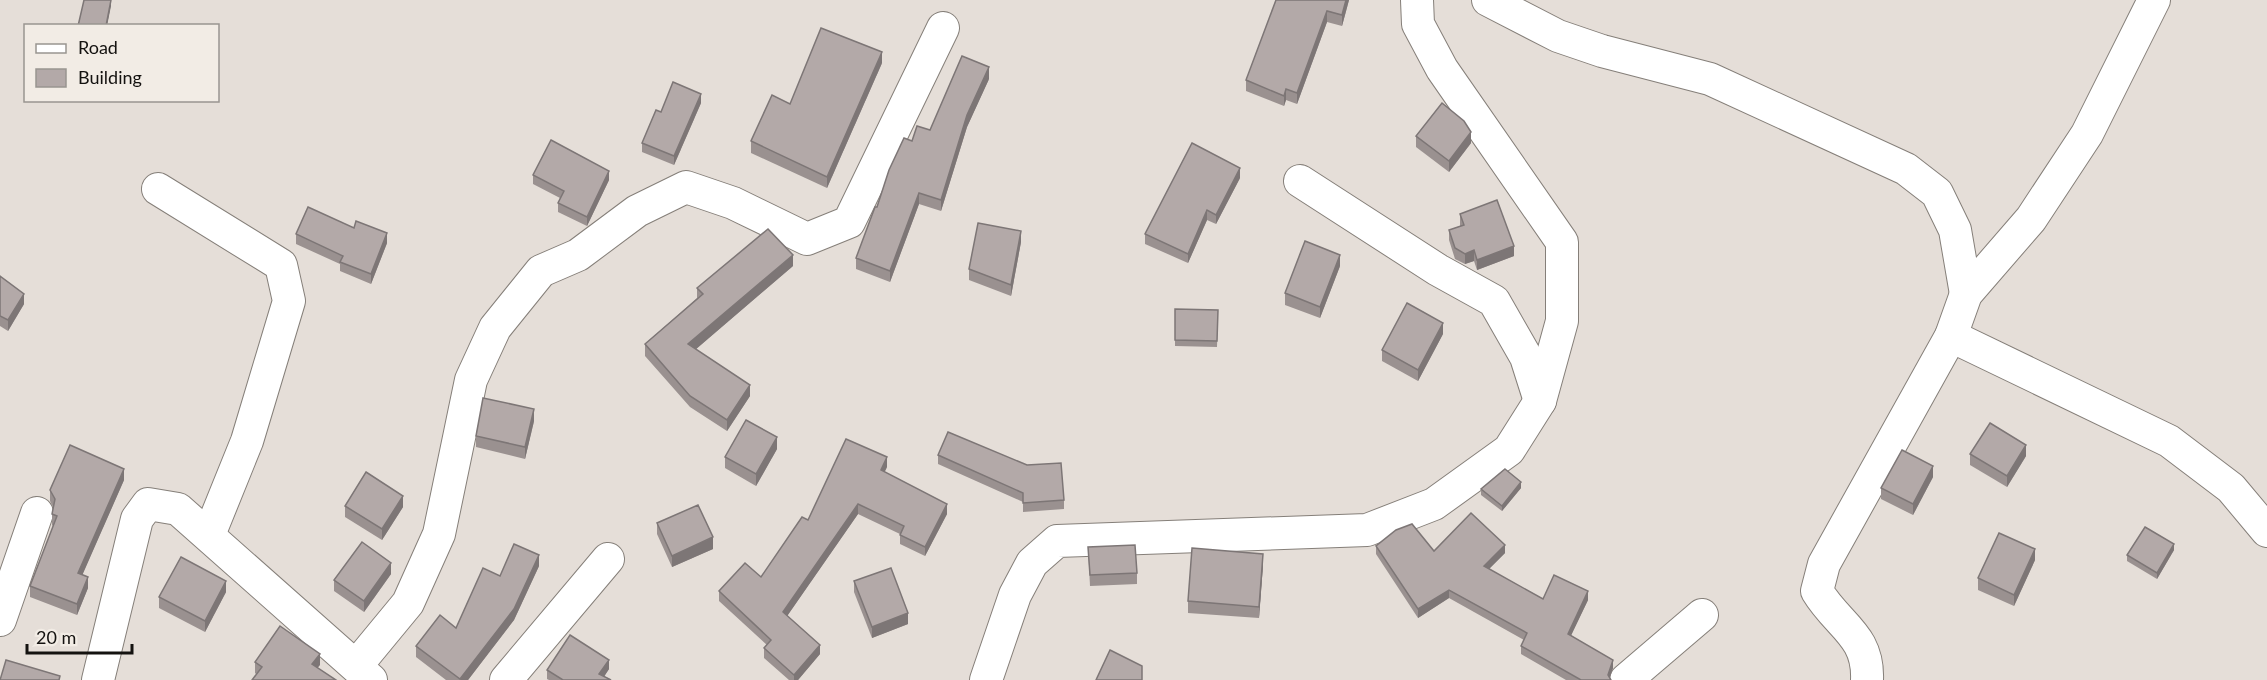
<svg xmlns="http://www.w3.org/2000/svg" width="2267" height="680" font-family="Lato,sans-serif">
  <style>
    .lines { fill: none; stroke-linecap: round; stroke-linejoin: round }
    .minor-casing { stroke: #857f79; stroke-width: 34 }
    .minor { stroke: #fff; stroke-width: 32 }
    .wall { fill: #9a9190 }
    .shaded-wall { fill: #7d7676 }
    .building { fill: #b3a9a8; stroke: #7d7676; stroke-width: 1.5 }
  </style>
  <rect width="100%" height="100%" fill="#e5ded8"/>
  <g class="lines">
    <g class="minor-casing">
      <g id="minor">
        <polyline points="1488,0 1558,36 1602,51 1710,79 1906,169 1937,193 1955,230 1966,294"/>
        <polyline points="1300,181 1438,270 1494,301 1526,357 1540,401"/>
        <polyline points="158,189 281,265 289,301 247,441 209,535"/>
        <polyline points="1951,336 2169,441 2231,488 2267,531"/>
        <polyline points="0,620 37,513"/>
        <polyline points="356,666 408,603 439,534 471,380 495,328 541,271 578,255 637,211 686,187 733,203 807,239 849,222 943,28"/>
        <polyline points="98,680 137,519 148,504 178,509 371,680"/>
        <polyline points="506,680 608,559"/>
        <polyline points="986,680 1015,595 1032,563 1057,541 1367,530 1434,504 1509,450 1540,401 1562,321 1562,242 1442,69 1418,24 1417,0"/>
        <polyline points="1626,680 1702,615"/>
        <path d="M1867,680C1869,635 1838,626 1817,591L1824,564L1951,336L1966,294L2031,219L2087,134L2154,0"/>
      </g>
    </g>
    <use href="#minor" class="minor"/>
  </g>
  <g class="wall">
    <polygon points="1276,0 1349,0 1342,26 1327,22 1297,104 1286,100 1284,106 1246,91 1246,80"/>
    <polygon points="882,63 827,188 751,153 751,141"/>
    <polygon points="989,79 967,127 941,211 919,204 890,282 856,269 856,258 877,207 912,141 930,130"/>
    <polygon points="701,103 674,165 642,152 642,143 661,112"/>
    <polygon points="1416,136 1471,143 1449,172 1416,147"/>
    <polygon points="533,175 609,180 587,226 558,212 558,203 560,198 533,184"/>
    <polygon points="1240,178 1216,224 1207,220 1188,263 1145,244 1145,234"/>
    <polygon points="1460,214 1514,256 1477,270 1474,261 1465,264 1455,259 1449,240 1449,230 1460,226"/>
    <polygon points="296,234 387,243 371,284 340,271 340,264 296,244"/>
    <polygon points="1021,242 1011,296 969,280 969,269"/>
    <polygon points="793,266 696,349 750,396 727,431 690,407 645,356 645,344 697,298 697,288"/>
    <polygon points="1340,266 1320,318 1285,305 1285,293"/>
    <polygon points="0,276 24,304 8,331 0,326"/>
    <polygon points="1175,309 1218,310 1217,347 1175,346"/>
    <polygon points="1443,334 1418,381 1382,361 1382,350"/>
    <polygon points="534,421 525,459 476,447 476,436"/>
    <polygon points="777,449 756,486 725,468 725,457"/>
    <polygon points="1970,454 2026,456 2007,487 1970,465"/>
    <polygon points="938,455 1064,500 1064,509 1023,512 1023,502 938,464"/>
    <polygon points="887,467 884,472 947,514 925,556 900,544 900,534 858,514 787,616 820,654 798,680 789,680 764,658 764,648 767,645 719,601 719,591 761,577 808,520"/>
    <polygon points="1933,477 1913,515 1881,499 1881,488"/>
    <polygon points="124,480 82,575 88,588 77,615 30,597 30,586 53,526 52,525 52,514 53,507 50,501 50,490"/>
    <polygon points="1521,488 1502,511 1481,495 1481,489"/>
    <polygon points="345,506 403,507 382,540 345,517"/>
    <polygon points="657,523 713,549 672,567 657,534"/>
    <polygon points="1376,546 1434,551 1505,553 1489,569 1543,599 1588,600 1571,635 1613,668 1610,678 1611,680 1566,680 1521,654 1521,646 1524,640 1449,598 1418,618 1376,554"/>
    <polygon points="1088,547 1137,573 1137,584 1090,586"/>
    <polygon points="2174,550 2157,579 2127,561 2127,555"/>
    <polygon points="2035,560 2014,606 1978,590 1978,578"/>
    <polygon points="1263,565 1259,618 1188,613 1188,601"/>
    <polygon points="539,566 514,620 468,680 446,680 416,657 416,646 456,628 500,576"/>
    <polygon points="391,574 364,612 334,591 334,580"/>
    <polygon points="854,581 908,624 872,638 854,592"/>
    <polygon points="226,592 205,632 159,608 159,597"/>
    <polygon points="255,662 320,665 256,674 255,673"/>
    <polygon points="609,669 604,676 611,680 549,680 547,679 547,670"/>
  </g>
  <g class="shaded-wall">
    <polygon points="111,0 111,6 107,26 106,26"/>
    <polygon points="1346,0 1349,0 1342,26 1342,15"/>
    <polygon points="1327,11 1327,22 1297,104 1297,93"/>
    <polygon points="882,52 882,63 827,188 827,177"/>
    <polygon points="989,67 989,79 967,127 941,211 941,200 967,115"/>
    <polygon points="1286,89 1286,100 1284,106 1284,96"/>
    <polygon points="701,94 701,103 674,165 674,156"/>
    <polygon points="1471,132 1471,143 1449,172 1449,161"/>
    <polygon points="1240,168 1240,178 1216,224 1216,215"/>
    <polygon points="609,171 609,180 587,226 587,217"/>
    <polygon points="919,193 919,204 890,282 890,271"/>
    <polygon points="1207,210 1207,220 1188,263 1188,254"/>
    <polygon points="1021,231 1021,242 1011,296 1011,285"/>
    <polygon points="387,233 387,243 371,284 371,274"/>
    <polygon points="1514,246 1514,256 1477,270 1477,260"/>
    <polygon points="1474,250 1474,261 1465,264 1465,254"/>
    <polygon points="793,255 793,266 688,356 688,344"/>
    <polygon points="1340,255 1340,266 1320,318 1320,307"/>
    <polygon points="24,294 24,304 8,331 8,320"/>
    <polygon points="1443,323 1443,334 1418,381 1418,370"/>
    <polygon points="750,385 750,396 727,431 727,420"/>
    <polygon points="534,409 534,421 525,459 525,447"/>
    <polygon points="777,437 777,449 756,486 756,474"/>
    <polygon points="2026,445 2026,456 2007,487 2007,476"/>
    <polygon points="887,457 887,467 881,480 881,470"/>
    <polygon points="1933,466 1933,477 1913,515 1913,504"/>
    <polygon points="124,469 124,480 78,585 78,573"/>
    <polygon points="1521,482 1521,488 1502,511 1502,506"/>
    <polygon points="403,496 403,507 382,540 382,529"/>
    <polygon points="858,504 858,514 783,622 783,612"/>
    <polygon points="947,504 947,514 925,556 925,547"/>
    <polygon points="713,537 713,549 672,567 672,556"/>
    <polygon points="2174,544 2174,550 2157,579 2157,573"/>
    <polygon points="1505,545 1505,553 1484,574 1484,566"/>
    <polygon points="2035,549 2035,560 2014,606 2014,595"/>
    <polygon points="1263,554 1263,565 1259,618 1259,607"/>
    <polygon points="539,555 539,566 514,620 468,680 460,680"/>
    <polygon points="391,563 391,574 364,612 364,601"/>
    <polygon points="88,577 88,588 77,615 77,604"/>
    <polygon points="226,581 226,592 205,632 205,621"/>
    <polygon points="1449,590 1449,598 1418,618 1418,609"/>
    <polygon points="1588,591 1588,600 1568,642 1568,634"/>
    <polygon points="908,613 908,624 872,638 872,627"/>
    <polygon points="820,645 820,654 798,680 794,680 794,675"/>
    <polygon points="320,654 320,665 312,675 312,664"/>
    <polygon points="609,660 609,669 602,680 599,674"/>
    <polygon points="1613,660 1613,668 1609,680 1608,675"/>
  </g>
  <g class="building">
    <polygon points="84,0 111,0 106,26 78,26"/>
    <polygon points="1276,0 1346,0 1342,15 1327,11 1297,93 1286,89 1284,96 1246,80"/>
    <polygon points="821,28 882,52 827,177 751,141 772,95 790,104"/>
    <polygon points="962,56 989,67 967,115 941,200 919,193 890,271 856,258 875,207 877,207 889,170 904,138 912,141 917,126 930,130"/>
    <polygon points="673,82 701,94 674,156 642,143 656,110 661,112"/>
    <polygon points="1442,103 1464,121 1471,132 1449,161 1416,136"/>
    <polygon points="551,140 609,171 587,217 558,203 564,191 533,175"/>
    <polygon points="1192,143 1240,168 1216,215 1207,210 1188,254 1145,234"/>
    <polygon points="1497,200 1514,246 1477,260 1474,250 1465,254 1455,248 1449,230 1464,225 1460,214"/>
    <polygon points="308,207 354,228 356,221 387,233 371,274 340,262 343,256 296,234"/>
    <polygon points="978,223 1021,231 1011,285 969,269"/>
    <polygon points="768,229 793,255 688,344 750,385 727,420 690,396 645,344 703,294 697,288"/>
    <polygon points="1305,241 1340,255 1320,307 1285,293"/>
    <polygon points="0,276 24,294 8,320 0,316"/>
    <polygon points="1407,303 1443,323 1418,370 1382,350"/>
    <polygon points="1175,309 1218,310 1217,341 1175,340"/>
    <polygon points="483,398 534,409 525,447 476,436"/>
    <polygon points="746,420 777,437 756,474 725,457"/>
    <polygon points="1990,423 2026,445 2007,476 1970,454"/>
    <polygon points="948,432 1027,465 1061,463 1064,500 1023,503 1023,493 938,455"/>
    <polygon points="846,439 887,457 881,470 947,504 925,547 900,535 904,526 858,504 783,612 820,645 794,675 764,648 771,640 719,591 745,563 761,577 802,517 808,520"/>
    <polygon points="70,445 124,469 78,573 88,577 77,604 30,586 57,516 52,514 55,499 50,490"/>
    <polygon points="1902,450 1933,466 1913,504 1881,488"/>
    <polygon points="1505,469 1521,482 1502,506 1481,489"/>
    <polygon points="366,472 403,496 382,529 345,506"/>
    <polygon points="698,505 713,537 672,556 657,523"/>
    <polygon points="1471,513 1505,545 1484,566 1543,599 1554,575 1588,591 1568,634 1613,660 1608,675 1611,680 1581,680 1521,646 1527,633 1449,590 1418,609 1376,546 1396,530 1412,524 1434,551"/>
    <polygon points="2145,527 2174,544 2157,573 2127,555"/>
    <polygon points="1999,533 2035,549 2014,595 1978,578"/>
    <polygon points="362,542 391,563 364,601 334,580"/>
    <polygon points="514,544 539,555 514,609 460,679 416,646 440,615 456,628 483,568 500,576"/>
    <polygon points="1135,545 1137,573 1090,575 1088,547"/>
    <polygon points="1192,548 1263,554 1259,607 1188,601"/>
    <polygon points="181,557 226,581 205,621 159,597"/>
    <polygon points="891,568 908,613 872,627 854,581"/>
    <polygon points="280,626 320,654 312,664 336,680 252,680 262,667 255,662"/>
    <polygon points="570,635 609,660 599,674 611,680 563,680 547,670"/>
    <polygon points="1110,650 1142,666 1142,680 1096,680"/>
    <polygon points="6,660 60,676 59,680 0,680"/>
  </g>
  <rect x="24" y="24" width="195" height="78" fill="#f2ece5" stroke="#999590" stroke-width="1.5"/>
  <rect x="36" y="44" width="30" height="9" fill="#ffffff" stroke="#999590" stroke-width="1.5"/>
  <text x="78" y="54" font-size="18" fill="#141210">Road</text>
  <rect x="36" y="69" width="30" height="18" fill="#b3a9a8" stroke="#999590" stroke-width="1.5"/>
  <text x="78" y="84" font-size="18" fill="#141210">Building</text>
  <path d="M27 644v9h105v-9" fill="none" stroke="#141210" stroke-width="3"/>
  <text x="36" y="644" font-size="18" fill="#141210" stroke="#f2ece5" stroke-width="4.5" paint-order="stroke">20 m</text>
</svg>
